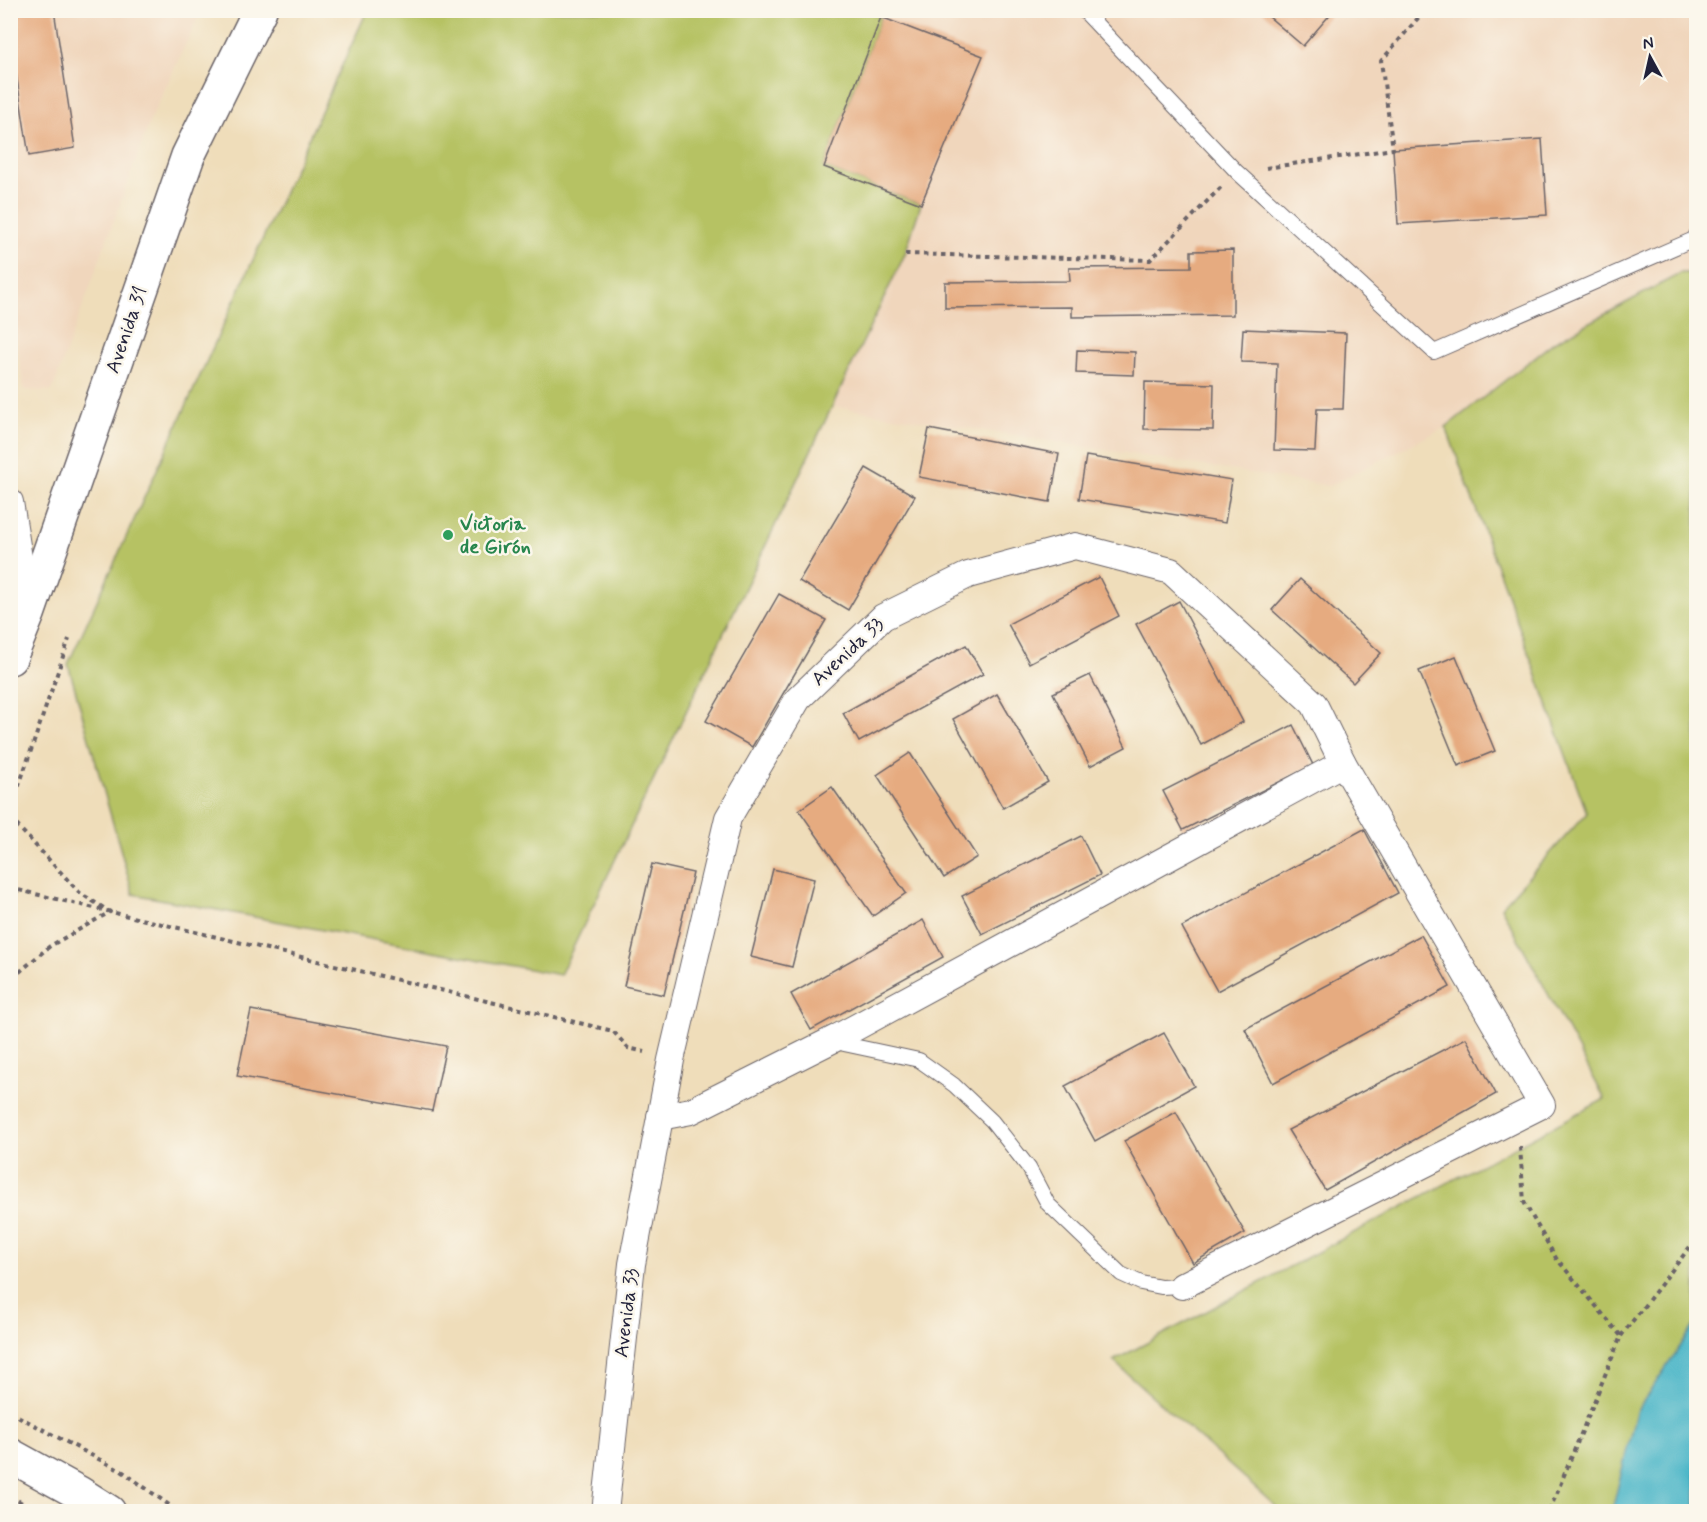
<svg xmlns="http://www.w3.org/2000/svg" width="1707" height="1522" font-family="Mynerve,sans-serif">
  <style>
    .built { fill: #f0d6bc }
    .green { fill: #b6c264; stroke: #6c7250; stroke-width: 1.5 }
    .water { fill: #4bb6c8; stroke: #366c82; stroke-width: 1.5 }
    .building { fill: #e6ab80 }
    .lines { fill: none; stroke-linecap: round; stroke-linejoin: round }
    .lane-casing { stroke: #6a6367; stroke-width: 16 }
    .street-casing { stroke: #6a6367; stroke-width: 28 }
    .secondary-casing { stroke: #6a6367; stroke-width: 36 }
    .path { stroke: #6a6367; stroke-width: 4; stroke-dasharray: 4.5 4.5; stroke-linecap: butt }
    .lane { stroke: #fff; stroke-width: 14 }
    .street { stroke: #fff; stroke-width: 26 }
    .secondary { stroke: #fff; stroke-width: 33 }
    .leisure-dot { fill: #2e9e5b; stroke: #fbf7ec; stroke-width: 2 }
    .labels { text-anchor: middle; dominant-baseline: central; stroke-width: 5; stroke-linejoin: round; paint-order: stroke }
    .street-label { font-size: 20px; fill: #22223b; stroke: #fbf7ec }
    .leisure-label { font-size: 20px; font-weight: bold; fill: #27864d; stroke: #fbf7ec; text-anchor: start }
  </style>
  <rect width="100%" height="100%" fill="#fbf7ec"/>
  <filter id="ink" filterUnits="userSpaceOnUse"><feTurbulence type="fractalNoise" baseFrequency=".0167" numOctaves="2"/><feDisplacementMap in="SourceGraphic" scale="12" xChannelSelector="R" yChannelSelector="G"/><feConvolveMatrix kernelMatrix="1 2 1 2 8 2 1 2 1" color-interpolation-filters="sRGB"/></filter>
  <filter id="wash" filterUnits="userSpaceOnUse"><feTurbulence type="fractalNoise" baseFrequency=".008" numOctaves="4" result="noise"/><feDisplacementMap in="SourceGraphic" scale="24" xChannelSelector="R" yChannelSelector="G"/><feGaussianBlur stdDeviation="1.35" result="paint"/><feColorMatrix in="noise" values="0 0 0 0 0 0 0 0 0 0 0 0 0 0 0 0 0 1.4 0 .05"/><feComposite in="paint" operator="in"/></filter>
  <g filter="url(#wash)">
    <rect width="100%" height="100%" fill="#efddba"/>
    <g class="built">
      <polygon points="10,11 201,11 150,121 52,391 24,390 11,305"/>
      <polygon points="367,11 1696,11 1696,273 1681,273 1554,342 1446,427 1329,486 831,406 560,975 133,894 68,664"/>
    </g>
    <g class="green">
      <polygon points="866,10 881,17 824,167 921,204 905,254 560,975 133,894 68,664 367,11"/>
      <polygon points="1681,273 1696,273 1696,1511 1281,1511 1113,1361 1605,1099 1501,907 1587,813 1446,427 1554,342"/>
    </g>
    <polygon class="water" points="1696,1323 1696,1511 1612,1511 1636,1412"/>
    <g id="blocks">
      <g class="building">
        <polygon points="10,10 54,10 75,148 29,156 10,34"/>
        <polygon points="1261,10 1334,10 1303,46"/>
        <polygon points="881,17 983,56 921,204 824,167"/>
        <polygon points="1542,139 1547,215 1398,224 1393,149"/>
        <polygon points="1233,250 1233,315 1072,317 1072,307 945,308 945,282 1070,281 1069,268 1191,267 1191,251"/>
        <polygon points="1243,329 1346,333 1343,409 1317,409 1315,451 1274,450 1277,363 1241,362"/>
        <polygon points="1077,350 1135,352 1134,375 1076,373"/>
        <polygon points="1145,382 1214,384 1213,430 1144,429"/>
        <polygon points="929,429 1059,454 1050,502 919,477"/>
        <polygon points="1086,456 1232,480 1225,523 1079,499"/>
        <polygon points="866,468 915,496 848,610 799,581"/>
        <polygon points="1099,577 1119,616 1029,663 1008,624"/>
        <polygon points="1300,579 1381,653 1353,683 1272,610"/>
        <polygon points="779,594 826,620 752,747 706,721"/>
        <polygon points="1179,601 1243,722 1201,745 1136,624"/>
        <polygon points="966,645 983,674 859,742 843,713"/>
        <polygon points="1456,656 1495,751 1458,766 1419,671"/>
        <polygon points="1090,675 1126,747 1090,766 1053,693"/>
        <polygon points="997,694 1048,782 1003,808 953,719"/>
        <polygon points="1293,725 1313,765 1183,830 1163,791"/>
        <polygon points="910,753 977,857 944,878 877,775"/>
        <polygon points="832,787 906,893 873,916 799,810"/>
        <polygon points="1364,829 1398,893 1217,991 1182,927"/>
        <polygon points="1081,836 1100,875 982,934 962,896"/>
        <polygon points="652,864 693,873 664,995 624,986"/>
        <polygon points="773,869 814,879 792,967 751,957"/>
        <polygon points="923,920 943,957 811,1030 791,994"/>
        <polygon points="1421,935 1450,987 1273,1083 1245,1029"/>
        <polygon points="251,1010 446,1046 432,1111 237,1076"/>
        <polygon points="1164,1033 1194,1086 1095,1141 1065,1086"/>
        <polygon points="1466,1038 1496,1094 1325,1190 1288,1130"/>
        <polygon points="1176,1112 1245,1233 1193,1263 1124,1141"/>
      </g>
    </g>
  </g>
  <g filter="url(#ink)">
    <use href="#blocks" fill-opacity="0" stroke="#6a6367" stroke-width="1.5"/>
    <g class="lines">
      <g class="lane-casing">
        <g id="lane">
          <polyline points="1083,10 1237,172 1434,352 1694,239 1696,235"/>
          <polyline points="838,1037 844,1044 919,1060 954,1085 992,1121 1029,1168 1048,1204 1121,1274 1141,1283 1161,1287 1182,1286"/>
        </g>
      </g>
      <g class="street-casing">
        <g id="street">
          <polyline points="10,502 28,614"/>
          <polyline points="660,1117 691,1111 838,1037 1343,763"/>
          <polyline points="605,1512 632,1264 671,1060 728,818 798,699 883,617 968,575 1075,546 1171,571 1314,704 1343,763 1542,1105 1182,1286"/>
        </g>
      </g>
      <g class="secondary-casing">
        <g id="secondary">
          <polyline points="10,658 28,614 188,156 260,10"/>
          <polyline points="10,1455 79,1493 109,1512"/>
        </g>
      </g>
      <g class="path">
        <polyline points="1266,168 1393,149 1381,61 1425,10"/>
        <polyline points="905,254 1150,260 1222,186"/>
        <polyline points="10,812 69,639"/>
        <polyline points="10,818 80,893 110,912 50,946 10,980"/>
        <polyline points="10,888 613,1031 628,1048 645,1052"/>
        <polyline points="1520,1147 1524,1202 1556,1258 1621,1336 1549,1512"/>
        <polyline points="1621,1336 1696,1239"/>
        <polyline points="10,1412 123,1472 179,1512"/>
        <polyline points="10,1496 38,1512"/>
      </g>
      <use href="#lane" class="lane"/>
      <use href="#street" class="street"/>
      <use href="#secondary" class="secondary"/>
    </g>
  </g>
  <circle class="leisure-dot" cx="448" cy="535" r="6"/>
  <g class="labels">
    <g class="street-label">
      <text transform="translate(127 330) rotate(-71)">Avenida 31</text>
      <text transform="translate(848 652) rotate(-43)">Avenida 33</text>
      <text transform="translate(627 1313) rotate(-83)">Avenida 33</text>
    </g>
    <g class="leisure-label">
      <text x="460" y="524">Victoria<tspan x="460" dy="23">de Girón</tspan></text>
    </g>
  </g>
  <rect width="1707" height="1522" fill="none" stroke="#fbf7ec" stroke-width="36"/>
  <g transform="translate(1650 57) rotate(352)" stroke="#fbf7ec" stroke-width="4.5" paint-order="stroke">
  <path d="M0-4.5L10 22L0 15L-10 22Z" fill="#22223b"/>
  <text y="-9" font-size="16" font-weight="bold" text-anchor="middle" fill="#22223b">N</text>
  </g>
</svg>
